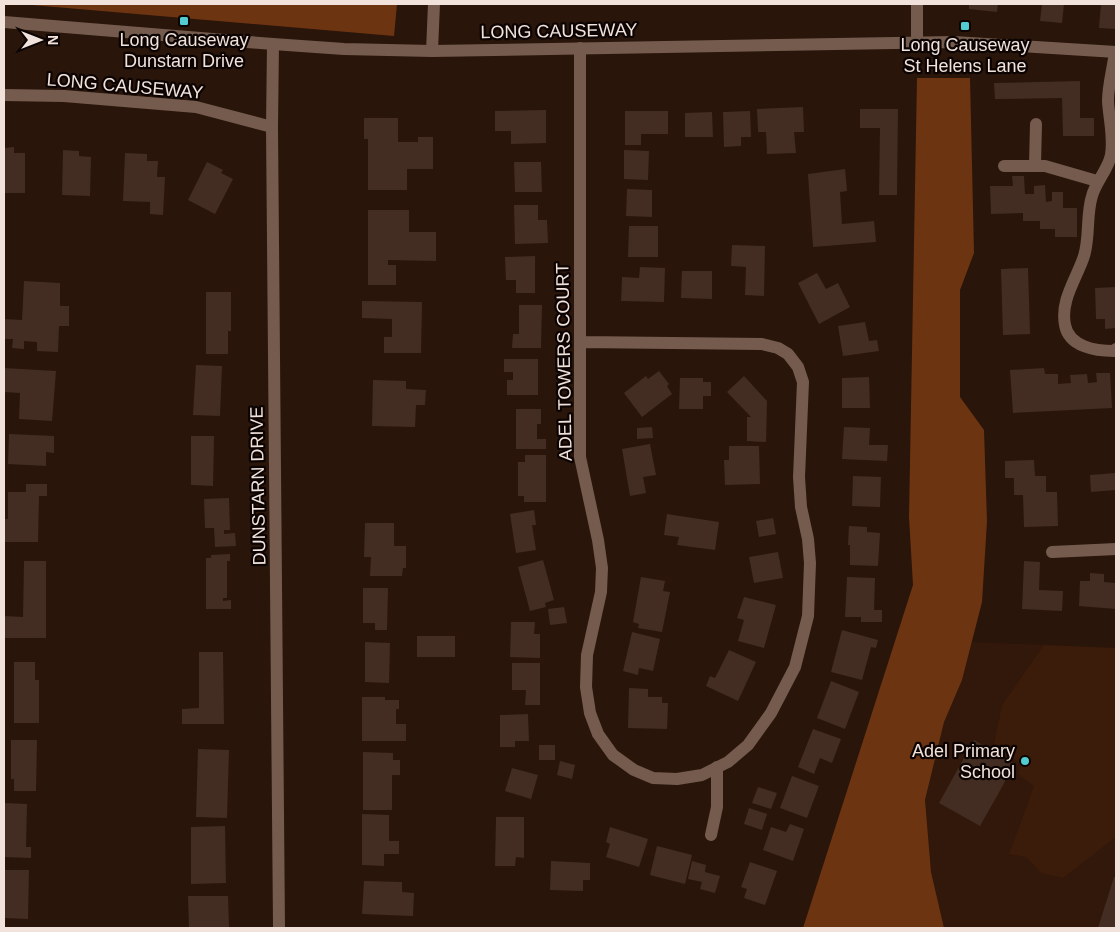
<svg xmlns="http://www.w3.org/2000/svg" width="1120" height="932" font-family="Arial,sans-serif">
  <style>
    .built { fill: #32180a }
    .green { fill: #3b1b09 }
    .forest { fill: #6d3411 }
    .building { fill: #432d22 }
    .lines { fill: none; stroke-linecap: round; stroke-linejoin: round }
    .minor { stroke: #745b4e; stroke-width: 12 }
    .poi-dot { fill: #52ccd0; stroke: #0c0402; stroke-width: 2 }
    .labels { text-anchor: middle; dominant-baseline: central; stroke-width: 4.5; stroke-linejoin: round; paint-order: stroke }
    .street-label { font-size: 18px; fill: #f1e2db; stroke: #0c0402 }
    .poi-label { font-size: 18px; fill: #f1e2db; stroke: #0c0402 }
  </style>
  <rect width="100%" height="100%" fill="#29150a"/>
  <polygon class="built" points="972,642 1116,648 1116,928 944,928 931,872 925,800 944,721 962,680"/>
  <polygon class="green" points="1044,645 1116,648 1116,837 1063,878 1041,873 1026,857 1009,854 1034,786 1018,774 1021,764 994,744 1002,705"/>
  <g class="forest">
    <polygon points="20,4 397,4 394,36"/>
    <polygon points="917,78 970,78 974,253 960,290 960,397 984,430 987,521 982,602 962,680 944,722 925,800 931,872 944,928 803,928 913,585 909,517"/>
  </g>
  <g class="building">
    <polygon points="969,4 998,4 997,12 969,9"/>
    <polygon points="1042,4 1064,4 1062,23 1040,21"/>
    <polygon points="1101,4 1116,4 1116,29 1099,28"/>
    <polygon points="1080,81 1080,118 1094,118 1094,136 1063,136 1062,98 995,99 994,83"/>
    <polygon points="803,107 804,132 794,132 796,153 767,154 766,132 758,132 757,109"/>
    <polygon points="860,109 898,109 897,195 879,195 880,128 860,128"/>
    <polygon points="546,110 546,143 511,144 511,131 495,131 495,111"/>
    <polygon points="625,111 668,111 668,134 641,134 641,145 625,145"/>
    <polygon points="750,111 751,137 741,137 741,146 724,147 723,112"/>
    <polygon points="712,112 713,137 685,137 685,113"/>
    <polygon points="364,118 398,118 398,142 418,142 418,137 433,137 433,169 407,169 407,190 368,190 368,139 364,139"/>
    <polygon points="14,147 14,153 25,153 25,193 4,193 4,148"/>
    <polygon points="63,150 79,151 79,156 91,157 90,196 62,195"/>
    <polygon points="624,150 649,151 648,180 624,179"/>
    <polygon points="125,153 147,154 147,161 158,161 157,177 165,177 163,215 150,214 150,202 123,201"/>
    <polygon points="207,162 223,170 221,173 233,179 215,214 188,200"/>
    <polygon points="514,162 541,162 542,192 515,192"/>
    <polygon points="845,169 847,191 840,192 842,224 874,221 876,242 813,247 808,174"/>
    <polygon points="1012,176 1024,176 1025,194 1034,194 1034,186 1045,185 1046,202 1052,201 1052,192 1063,192 1063,208 1077,208 1077,237 1055,237 1055,229 1040,229 1040,221 1023,221 1023,213 991,214 990,186 1013,186"/>
    <polygon points="627,189 652,190 652,217 626,216"/>
    <polygon points="514,205 538,205 538,220 547,220 548,243 515,244"/>
    <polygon points="368,210 409,210 409,232 436,232 436,261 388,260 388,265 396,265 396,285 368,285"/>
    <polygon points="629,226 658,226 658,257 628,257"/>
    <polygon points="732,245 765,246 764,296 745,295 746,267 731,266"/>
    <polygon points="535,256 535,293 516,293 516,280 506,280 505,257"/>
    <polygon points="640,267 665,268 664,302 621,301 622,277 639,278"/>
    <polygon points="1028,268 1030,334 1003,335 1001,269"/>
    <polygon points="682,271 712,271 712,299 681,298"/>
    <polygon points="817,273 826,289 838,283 850,307 819,324 798,283"/>
    <polygon points="24,281 60,283 60,306 69,306 69,326 59,326 58,352 37,351 37,342 24,341 24,349 12,348 13,339 4,339 4,319 22,320"/>
    <polygon points="1116,287 1116,328 1105,329 1105,319 1096,319 1095,288"/>
    <polygon points="206,292 231,292 231,331 228,331 228,354 206,354"/>
    <polygon points="362,301 422,302 421,353 384,353 384,337 392,337 392,319 362,318"/>
    <polygon points="519,305 542,305 541,348 512,348 513,334 519,334"/>
    <polygon points="865,322 869,341 877,340 879,351 843,356 838,326"/>
    <polygon points="504,359 538,359 538,395 507,395 507,380 513,380 513,372 504,372"/>
    <polygon points="196,365 222,366 220,416 193,415"/>
    <polygon points="4,368 56,371 52,421 19,419 20,393 4,392"/>
    <polygon points="1044,368 1045,374 1058,374 1058,384 1071,383 1070,375 1087,374 1088,383 1097,382 1096,373 1110,373 1112,408 1013,413 1010,370"/>
    <polygon points="659,371 669,384 667,386 672,394 642,417 624,393 646,376 648,379"/>
    <polygon points="744,376 767,401 766,442 747,441 747,417 751,417 727,392"/>
    <polygon points="869,377 870,408 842,408 842,378"/>
    <polygon points="680,378 703,378 703,382 711,382 711,396 703,396 703,409 679,409"/>
    <polygon points="373,380 406,381 406,389 426,390 425,405 416,405 415,427 372,426"/>
    <polygon points="516,409 541,409 541,424 537,424 537,439 546,439 546,449 516,449"/>
    <polygon points="652,427 653,438 637,439 637,428"/>
    <polygon points="844,427 870,428 869,445 888,445 887,461 842,459"/>
    <polygon points="9,434 54,436 54,453 46,452 46,466 8,464"/>
    <polygon points="191,436 214,436 213,486 191,485"/>
    <polygon points="650,444 656,475 643,477 646,493 630,496 622,449"/>
    <polygon points="729,446 759,446 760,484 725,485 724,460 729,460"/>
    <polygon points="525,455 546,455 546,502 524,502 524,496 518,496 518,462 525,462"/>
    <polygon points="1034,460 1035,476 1046,476 1046,492 1057,492 1058,526 1024,527 1023,495 1014,495 1014,478 1005,478 1005,461"/>
    <polygon points="1116,473 1116,490 1091,492 1090,475"/>
    <polygon points="853,476 881,477 880,507 852,506"/>
    <polygon points="26,484 47,484 47,496 39,496 38,542 4,542 4,519 8,519 8,492 26,492"/>
    <polygon points="229,498 230,530 224,530 224,534 235,533 236,546 215,547 214,528 205,528 204,499"/>
    <polygon points="534,510 536,525 532,525 536,550 516,553 510,514"/>
    <polygon points="667,514 719,522 715,550 677,545 679,537 664,535"/>
    <polygon points="773,518 776,534 759,537 756,521"/>
    <polygon points="365,523 394,523 394,546 406,546 406,568 403,568 402,576 370,576 371,557 364,557"/>
    <polygon points="849,526 867,527 867,532 880,533 878,566 850,565 850,545 848,545"/>
    <polygon points="778,552 783,578 754,583 749,557"/>
    <polygon points="230,554 230,561 227,561 227,598 223,598 223,601 231,600 231,609 206,609 206,558 211,558 211,555"/>
    <polygon points="543,560 554,600 545,603 546,607 530,611 518,567"/>
    <polygon points="24,561 46,561 46,638 4,638 4,616 23,617"/>
    <polygon points="1024,561 1040,562 1039,590 1063,591 1062,611 1022,609"/>
    <polygon points="1090,573 1104,574 1104,582 1116,583 1116,609 1079,606 1080,581 1090,581"/>
    <polygon points="641,577 665,581 663,591 670,592 662,632 638,628 639,624 633,622"/>
    <polygon points="847,577 875,578 874,610 882,610 882,622 861,622 861,617 845,617"/>
    <polygon points="363,588 388,588 387,630 375,630 375,623 363,623"/>
    <polygon points="744,597 776,605 764,648 738,641 744,620 737,618"/>
    <polygon points="564,607 567,623 550,625 548,609"/>
    <polygon points="511,622 535,622 534,634 540,634 540,658 510,657"/>
    <polygon points="842,630 878,640 876,648 871,647 862,680 831,672"/>
    <polygon points="632,632 660,639 653,671 639,668 638,675 623,671"/>
    <rect x="417" y="636" width="38" height="21"/>
    <polygon points="365,642 390,643 389,683 365,682"/>
    <polygon points="729,650 756,662 738,701 706,686 710,676 715,678"/>
    <polygon points="199,652 223,652 224,724 182,724 182,709 199,708"/>
    <polygon points="14,662 35,662 35,680 39,680 39,723 14,723"/>
    <polygon points="512,663 540,663 540,705 525,705 526,690 512,690"/>
    <polygon points="831,681 859,692 845,729 817,718"/>
    <polygon points="629,688 648,689 648,697 662,697 662,703 668,703 667,729 628,728"/>
    <polygon points="362,697 385,697 385,700 399,700 399,709 396,709 396,724 406,724 406,741 362,741"/>
    <polygon points="528,714 529,741 515,741 515,747 500,747 500,715"/>
    <polygon points="813,729 841,739 832,763 820,758 814,774 798,767"/>
    <polygon points="11,740 37,740 36,791 14,791 14,779 11,779"/>
    <polygon points="974,740 1014,763 1002,787 980,826 939,803"/>
    <rect x="539" y="745" width="16" height="15"/>
    <polygon points="198,749 229,750 227,818 196,817"/>
    <polygon points="363,752 393,753 393,760 400,760 400,775 392,775 392,810 363,810"/>
    <polygon points="560,761 575,765 572,779 557,775"/>
    <polygon points="512,768 538,775 531,799 505,791"/>
    <polygon points="792,776 819,786 807,818 780,808"/>
    <polygon points="758,787 777,793 771,809 752,803"/>
    <polygon points="4,803 27,804 26,847 31,847 31,858 4,857"/>
    <polygon points="749,808 767,814 762,830 744,824"/>
    <polygon points="362,814 389,815 389,841 399,841 399,854 384,854 384,866 362,865"/>
    <polygon points="496,817 524,817 524,858 516,857 515,866 495,866"/>
    <polygon points="790,824 804,829 793,861 763,850 771,827 786,832"/>
    <polygon points="225,826 226,883 191,884 191,827"/>
    <polygon points="610,827 648,839 639,867 606,857 610,844 606,842"/>
    <polygon points="657,846 692,855 685,884 650,875"/>
    <polygon points="551,861 590,863 590,880 583,880 583,891 550,890"/>
    <polygon points="692,861 706,865 705,872 720,876 715,893 700,889 702,882 688,879"/>
    <polygon points="750,862 777,871 765,905 744,898 747,889 741,887"/>
    <polygon points="4,870 29,870 28,919 4,918"/>
    <polygon points="1114,877 1116,877 1116,928 1098,928"/>
    <polygon points="364,881 402,882 402,892 414,893 413,916 362,914"/>
    <polygon points="188,896 228,896 229,928 189,928"/>
  </g>
  <g class="lines">
    <g class="minor">
      <polyline points="917,4 917,44"/>
      <polyline points="4,22 273,44 344,49 432,51 954,42 1116,52"/>
      <polyline points="273,44 272,127 279,928"/>
      <polyline points="580,48 580,457 598,540 602,568 601,592 587,655 586,687 590,713 598,734 613,755 634,770 653,778 677,779 702,775 728,762 748,745 771,713 795,667 808,616 810,563 808,539 801,507 799,477 803,382 798,367 788,354 778,348 762,344 581,342"/>
      <polyline points="432,51 434,4"/>
      <path d="M1115,52C1113,68 1108,85 1108,101C1109,119 1114,137 1111,155C1108,170 1096,181 1092,196C1086,215 1090,237 1084,256C1077,278 1060,300 1065,325C1069,347 1096,351 1114,351L1116,349"/>
      <polyline points="4,95 64,96 196,107 272,127"/>
      <polyline points="1035,165 1036,124"/>
      <polyline points="1004,166 1045,166 1097,181"/>
      <polyline points="1052,552 1116,549"/>
      <polyline points="711,835 717,807 717,767"/>
    </g>
  </g>
  <g class="poi-dot">
    <rect x="179" y="16" width="10" height="10" rx="2.5"/>
    <rect x="960" y="21" width="10" height="10" rx="2.5"/>
    <circle cx="1025" cy="761" r="5"/>
  </g>
  <g class="labels">
    <g class="street-label">
      <text transform="translate(559 31) rotate(-1)">LONG CAUSEWAY</text>
      <text transform="translate(125 86) rotate(5)">LONG CAUSEWAY</text>
      <text transform="translate(564 362) rotate(-91)">ADEL TOWERS COURT</text>
      <text transform="translate(258 486) rotate(-91)">DUNSTARN DRIVE</text>
    </g>
    <g class="poi-label">
      <text x="184" y="40">Long Causeway<tspan x="184" dy="21">Dunstarn Drive</tspan></text>
      <text x="965" y="45">Long Causeway<tspan x="965" dy="21">St Helens Lane</tspan></text>
      <text x="1015" y="751" text-anchor="end">Adel Primary<tspan x="1015" dy="21">School</tspan></text>
    </g>
  </g>
  <rect width="1120" height="932" fill="none" stroke="#f1e2db" stroke-width="10"/>
  <g transform="translate(40 40) rotate(90)" stroke="#0c0402" stroke-width="4" paint-order="stroke">
  <path d="M0-4L9 19L0 12L-9 19Z" fill="#f1e2db"/>
  <text y="-8" font-size="14" font-weight="bold" text-anchor="middle" fill="#f1e2db">N</text>
  </g>
</svg>
